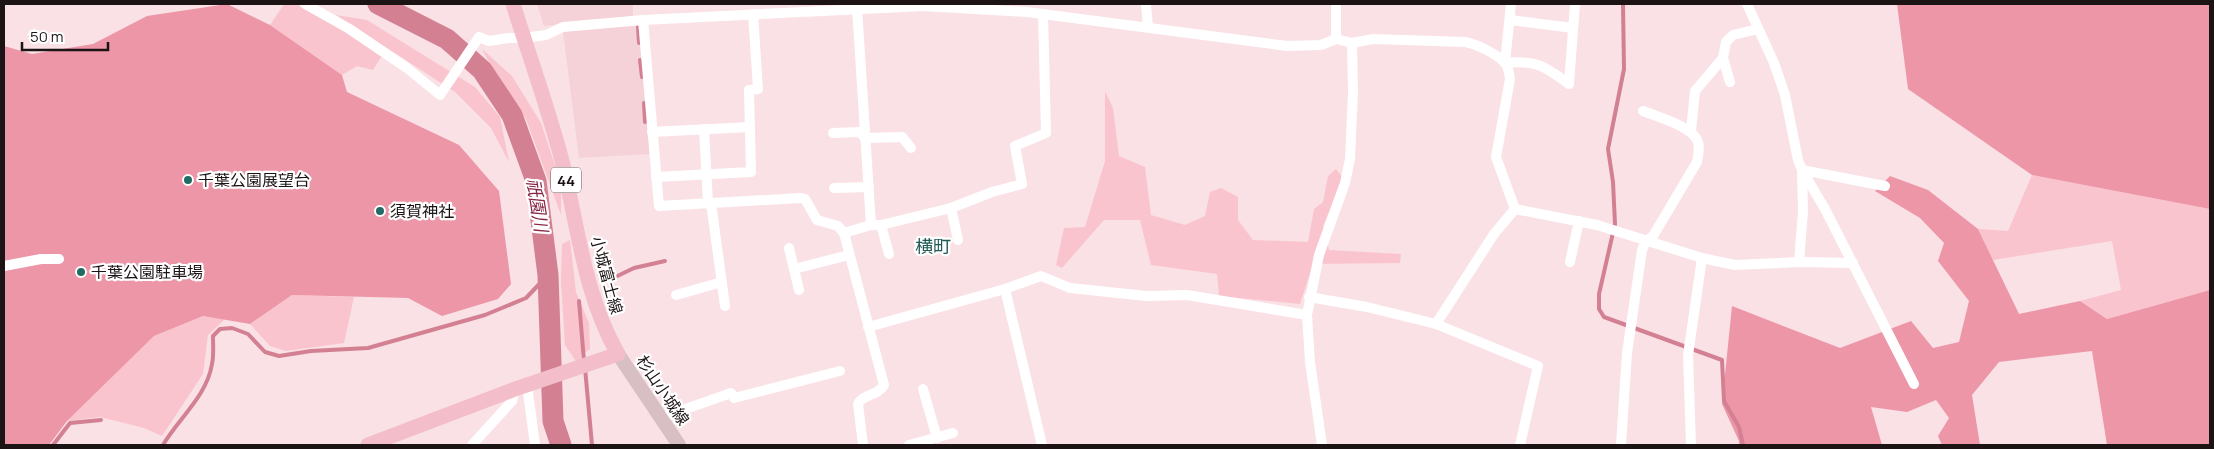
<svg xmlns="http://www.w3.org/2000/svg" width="2214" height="449" font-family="Manrope,'Noto Sans JP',sans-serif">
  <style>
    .built { fill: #f4d2d8 }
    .green { fill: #fac4ce }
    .forest { fill: #ec96a8 }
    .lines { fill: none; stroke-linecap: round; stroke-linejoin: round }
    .stream { stroke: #d38092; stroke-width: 4 }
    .river { stroke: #d38092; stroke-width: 21 }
    .street { stroke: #fff; stroke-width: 10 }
    .secondary { stroke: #d7bfc4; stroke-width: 14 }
    .primary { stroke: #f3bdc9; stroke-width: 15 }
    .poi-dot { fill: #216b64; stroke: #fff; stroke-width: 2 }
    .labels { text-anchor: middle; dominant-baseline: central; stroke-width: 4.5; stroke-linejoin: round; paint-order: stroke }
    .shield { fill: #fff; stroke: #605a5b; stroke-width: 1 }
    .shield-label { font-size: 15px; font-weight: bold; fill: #1c1315 }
    .poi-label { font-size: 16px; fill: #1c1315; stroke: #fff; text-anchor: start }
    .street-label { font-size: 16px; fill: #1c1315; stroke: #fff }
    .water-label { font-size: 18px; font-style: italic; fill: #892645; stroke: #fff }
    .neighbourhood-label { font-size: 18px; fill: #215b55; stroke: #fff }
  </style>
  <rect width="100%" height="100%" fill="#fae1e5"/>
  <polygon class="built" points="537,4 633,4 633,17 640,28 651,154 579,158 562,24 544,26"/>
  <g class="green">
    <polygon points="284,4 296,4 383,54 373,70 357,66 342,75 270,25"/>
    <polygon points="336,15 367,20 475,87 500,117 509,162 491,128 455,92"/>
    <polygon points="482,49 512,76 541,123 561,183 561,215 526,119 494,71"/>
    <polygon points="1105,91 1113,108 1119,156 1145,167 1151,215 1185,225 1205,216 1210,192 1221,188 1238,197 1238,220 1253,240 1308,242 1314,209 1323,202 1328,176 1336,169 1343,178 1323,226 1329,250 1401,254 1400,263 1313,264 1300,304 1219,296 1217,274 1151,265 1140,220 1104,220 1062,268 1056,265 1064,228 1085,227 1105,161"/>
    <polygon points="2032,175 2210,209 2210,290 2107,319 2080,301 2121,290 2112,241 1993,260 1978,229 2008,231"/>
    <polygon points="570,240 576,292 589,323 590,349 581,355 581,369 565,345 561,282 562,244"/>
    <polygon points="292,295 354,297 344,343 286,351 270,346 250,324"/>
    <polygon points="203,316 225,319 208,335 203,374 162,436 144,428 100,417 67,421 154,336"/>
  </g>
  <g class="forest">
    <polygon points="227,4 270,25 342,75 347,92 459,145 499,191 511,284 498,299 442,316 408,298 292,295 250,324 203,316 154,336 67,421 49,445 4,445 4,46 32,54 93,44 147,16"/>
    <polygon points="1897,4 2210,4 2210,209 2032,175 1908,89"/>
    <polygon points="1890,176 1928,190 1978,229 2019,314 2080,301 2107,319 2210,290 2210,445 2107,445 2092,351 1999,362 1972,395 1980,445 1942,445 1938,436 1949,418 1936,400 1907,412 1871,407 1882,445 1739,445 1739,441 1722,404 1732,306 1840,348 1911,321 1933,348 1959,342 1969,301 1938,261 1944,243 1920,218 1875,191"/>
  </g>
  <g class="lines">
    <g class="stream">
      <polyline points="1623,4 1624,69 1608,149 1613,182 1615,224 1599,294 1599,309 1604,317 1722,360 1724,401 1739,427 1743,445"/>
      <polyline points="638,27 639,43"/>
      <polyline points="640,60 642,77"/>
      <polyline points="644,103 645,122"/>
      <polyline points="607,281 634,268 665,261"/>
      <polyline points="579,301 584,361"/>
      <polyline points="585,368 592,445"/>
      <polyline points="53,445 70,423 101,420"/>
      <path d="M163,445C178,419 207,396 212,364C214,355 213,345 213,336L220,329L232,328L248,334L265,352L279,356L311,351L368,348L485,315L526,298L548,275"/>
    </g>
    <polyline class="river" points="378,4 447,39 482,70 512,115 536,181 548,275 553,421 561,445"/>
    <g class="street">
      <path d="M305,4L348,28L407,68L440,95L479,37L489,41L508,38H524L546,35L563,27L643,20L923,6L1027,12L1287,46L1321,45L1336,39L1352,43L1373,39L1465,42C1477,44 1497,54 1505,63C1509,68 1509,74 1510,79L1496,157L1515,209"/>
      <polyline points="1146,4 1148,27"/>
      <path d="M1511,4L1505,63C1537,60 1544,66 1569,84"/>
      <polyline points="1747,4 1774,63 1785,95 1798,160 1802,170 1825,209 1914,384"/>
      <path d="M643,20L659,206L801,198L805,199L817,220L838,226L844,233L884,385C878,396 863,394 858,404L863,445"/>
      <polyline points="1510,20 1573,28"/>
      <polyline points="1336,39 1336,4"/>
      <polyline points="1723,58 1730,82"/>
      <polyline points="1569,84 1575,4"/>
      <polyline points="704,129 708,203"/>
      <polyline points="1691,131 1695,91 1723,58 1726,42 1733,35 1758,29"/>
      <polyline points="652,132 750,127"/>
      <polyline points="833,133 860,132 865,138 902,137 911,148"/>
      <polyline points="656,177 751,172 749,90 758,89 753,14"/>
      <polyline points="834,188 869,187"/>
      <polyline points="711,203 725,306"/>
      <polyline points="951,208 958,240"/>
      <polyline points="1515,209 1597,225 1702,258 1735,265 1799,262 1853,263"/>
      <polyline points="871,225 881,225 951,208 992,192 1022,184 1015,146 1046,133 1043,14"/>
      <polyline points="881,225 889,254"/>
      <polyline points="844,233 871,225 857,8"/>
      <polyline points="789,248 799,290"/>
      <polyline points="1570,262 1579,221"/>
      <polyline points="1799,262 1803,211 1802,170 1885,186"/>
      <polyline points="4,266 41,259 59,259"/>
      <polyline points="794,269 849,255"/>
      <polyline points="1005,289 1042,445"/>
      <polyline points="676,295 722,282"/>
      <polyline points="1309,297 1367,307 1436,324 1538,366 1520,445"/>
      <polyline points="1436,324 1494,234 1515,209"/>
      <polyline points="868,327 1005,289 1041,276 1070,288 1147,296 1187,295 1307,315"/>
      <polyline points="527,385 535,445"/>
      <polyline points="923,389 937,438"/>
      <polyline points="660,418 731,393 734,398 840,371"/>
      <polyline points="472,445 512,401 515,389"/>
      <polyline points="909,445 953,433"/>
      <polyline points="1322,445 1310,362 1307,315 1319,255 1345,183 1350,159 1353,92 1352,43"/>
      <path d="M1621,445L1627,353L1642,250L1646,241L1653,236L1697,162C1698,156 1700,149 1698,142C1694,127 1658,117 1643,111"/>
      <polyline points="1691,445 1688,355 1702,258"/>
    </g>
    <polyline class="secondary" points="618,354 679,445"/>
    <path class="primary" d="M368,445L515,389L618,354C583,293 578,224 561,157C547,105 529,55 513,4"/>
  </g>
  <g class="poi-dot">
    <circle cx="188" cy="180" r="5"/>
    <circle cx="380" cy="211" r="5"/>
    <circle cx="81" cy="272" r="5"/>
  </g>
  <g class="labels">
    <rect class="shield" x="551" y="167.5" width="30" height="25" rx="4"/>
    <g class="shield-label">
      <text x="566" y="180">44</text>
    </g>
    <g class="poi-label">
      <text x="198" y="180">千葉公園展望台</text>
      <text x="390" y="211">須賀神社</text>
      <text x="91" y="272">千葉公園駐車場</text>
    </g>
    <g class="street-label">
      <text transform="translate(607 275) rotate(75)">小城富士線</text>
      <text transform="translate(663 390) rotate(56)">杉山小城線</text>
    </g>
    <g class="water-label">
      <text transform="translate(538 205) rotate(81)">祇園川</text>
    </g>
    <g class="neighbourhood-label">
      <text x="933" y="246">横町</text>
    </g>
  </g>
  <rect width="2214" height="449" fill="none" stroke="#1c1315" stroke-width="10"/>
  <path d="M22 42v8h86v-8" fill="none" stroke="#1c1315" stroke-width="2.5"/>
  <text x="30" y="42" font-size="15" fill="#1c1315" stroke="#ffffff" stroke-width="4" paint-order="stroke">50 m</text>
</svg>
